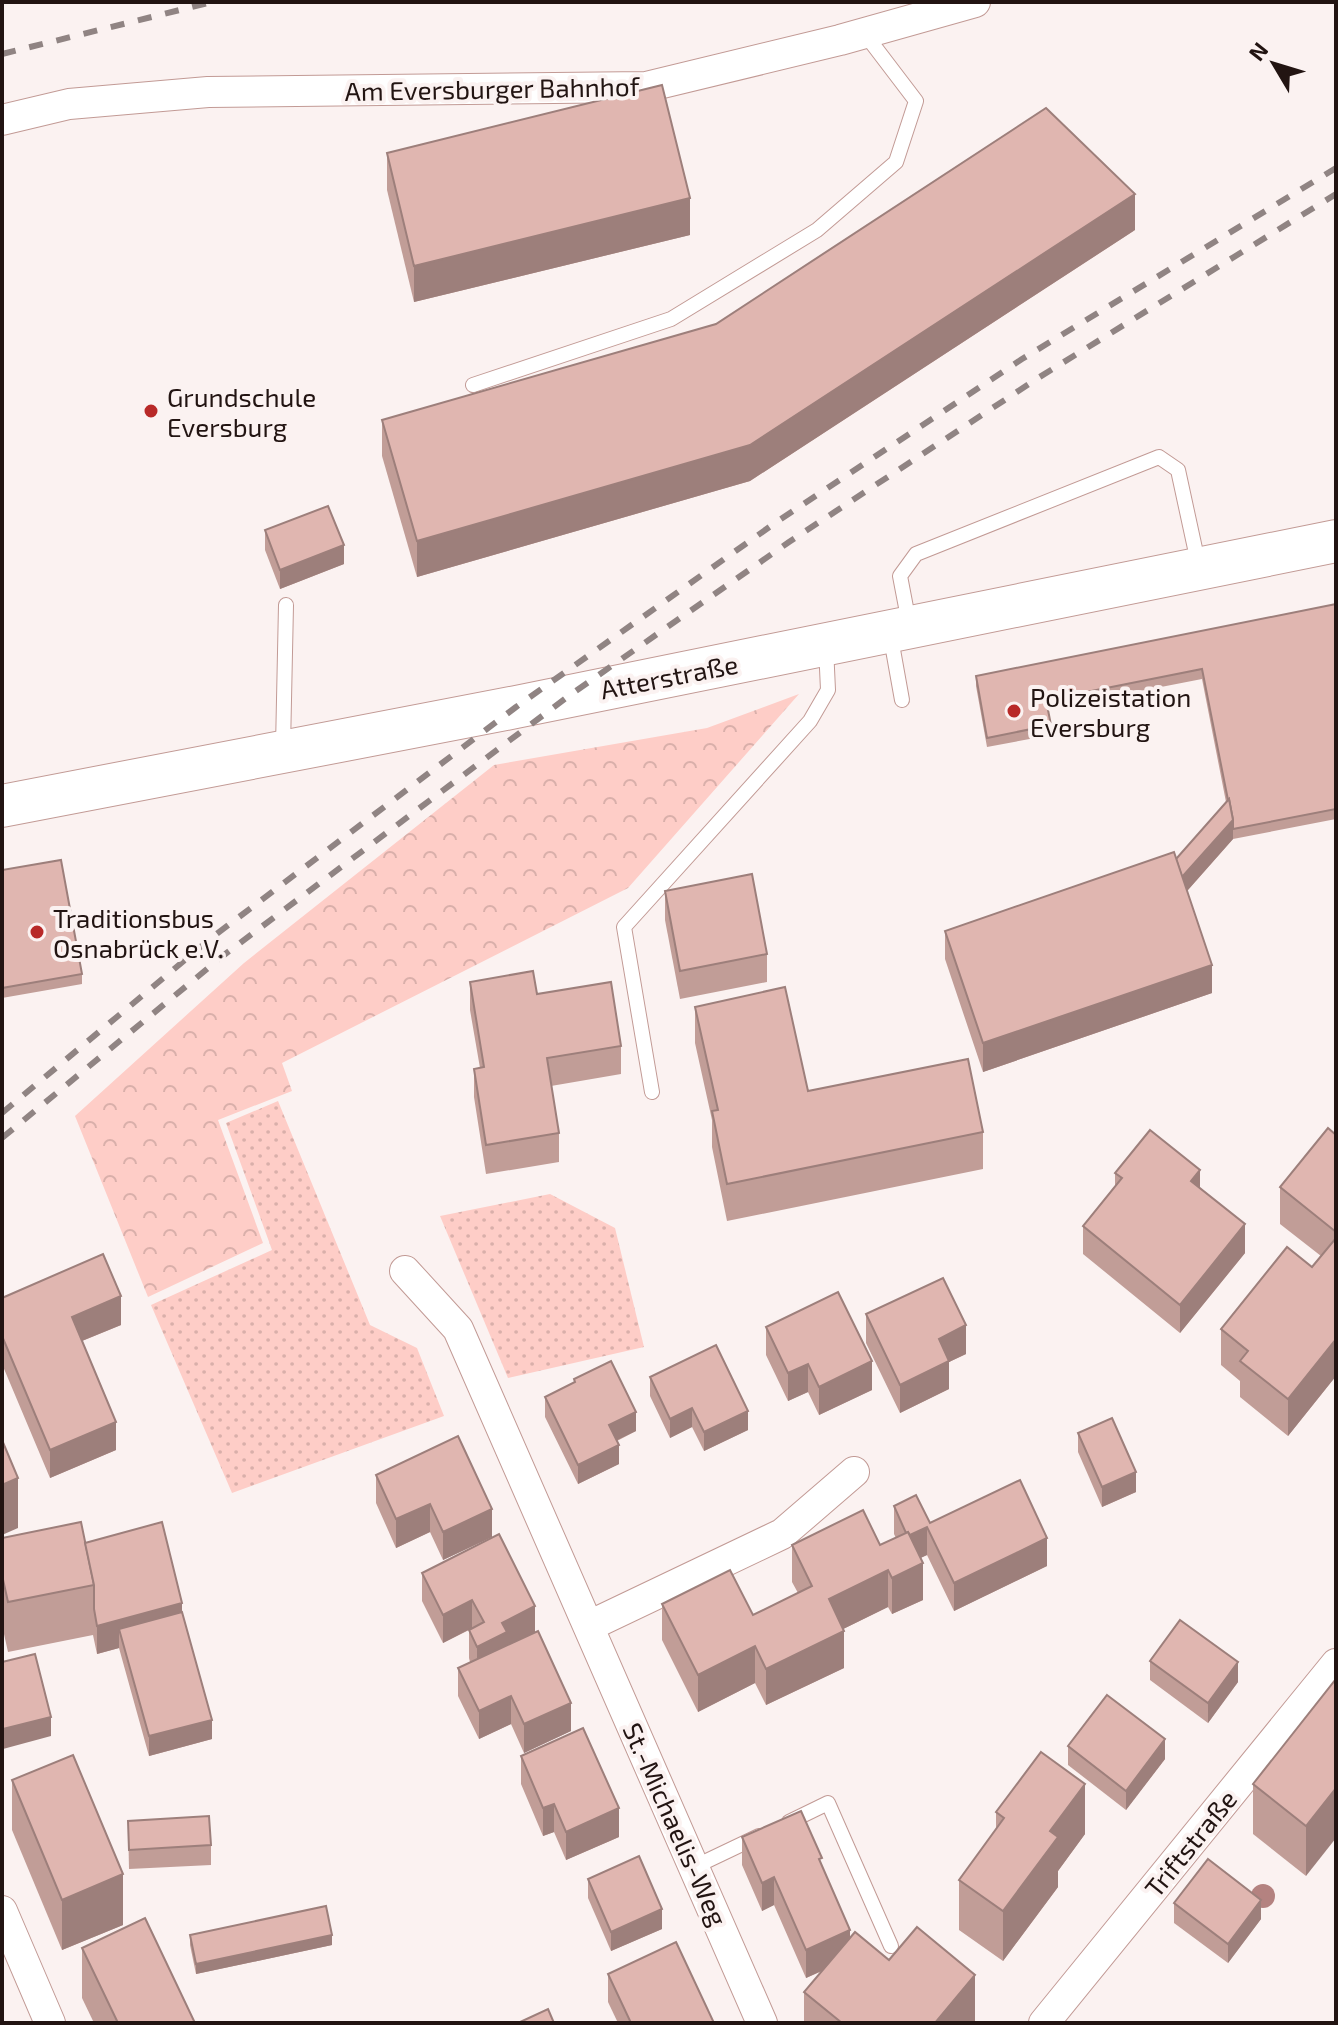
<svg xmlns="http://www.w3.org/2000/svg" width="1338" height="2025" font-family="'Exo 2',sans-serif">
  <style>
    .grass { fill: url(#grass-dots) }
    .forest { fill: url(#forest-crowns) }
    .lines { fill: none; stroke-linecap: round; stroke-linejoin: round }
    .lane-casing { stroke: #c29a95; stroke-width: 16 }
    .street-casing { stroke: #c29a95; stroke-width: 32 }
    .secondary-casing { stroke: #c29a95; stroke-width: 44 }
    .lane { stroke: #fff; stroke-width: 14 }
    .street { stroke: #fff; stroke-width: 30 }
    .secondary { stroke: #fff; stroke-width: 42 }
    .rail { stroke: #908483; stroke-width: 6; stroke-dasharray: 14 14; stroke-linecap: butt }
    .tree { fill: #b48280 }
    .wall { fill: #c19d97 }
    .shaded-wall { fill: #9d7f7b }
    .building { fill: #e0b6b0; stroke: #9d7f7b; stroke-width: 2 }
    .poi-dot { fill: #b82928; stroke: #fbf2f1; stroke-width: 3 }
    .labels { text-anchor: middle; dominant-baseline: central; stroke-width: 8; stroke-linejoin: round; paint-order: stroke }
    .street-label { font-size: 26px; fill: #221412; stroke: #fbf2f1 }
    .poi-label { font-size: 26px; fill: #221412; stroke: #fbf2f1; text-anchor: start }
  </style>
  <defs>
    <pattern id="grass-dots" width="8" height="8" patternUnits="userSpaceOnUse" patternTransform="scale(2)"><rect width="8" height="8" fill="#fecdc7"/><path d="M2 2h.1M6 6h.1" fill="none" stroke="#d9afaa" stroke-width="1.8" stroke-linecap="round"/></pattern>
    <pattern id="forest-crowns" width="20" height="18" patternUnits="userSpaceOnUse" patternTransform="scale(2)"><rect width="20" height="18" fill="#fecdc7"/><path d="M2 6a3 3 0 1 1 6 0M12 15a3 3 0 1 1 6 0" fill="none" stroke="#d9afaa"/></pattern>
  </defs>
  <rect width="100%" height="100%" fill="#fbf2f1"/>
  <g class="grass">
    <polygon points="278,1101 370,1325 417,1348 444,1416 232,1493 151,1305 272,1250 226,1123"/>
    <polygon points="550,1194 615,1228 644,1347 508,1378 440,1216"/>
  </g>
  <polygon class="forest" points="799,694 628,888 282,1063 292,1091 218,1120 263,1243 148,1297 75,1116 244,963 494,765 707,728"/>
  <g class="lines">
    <g class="lane-casing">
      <g id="lane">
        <polyline points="473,385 671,319 817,230 896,162 916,101 865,34"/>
        <polyline points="909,623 900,576 916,554 1159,457 1178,470 1199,567"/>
        <polyline points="890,633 902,700"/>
        <polyline points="283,747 286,605"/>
        <polyline points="652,1092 624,927 810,721 828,690 826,647"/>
        <polyline points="789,1822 828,1803 891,1946"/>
        <polyline points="694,1867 759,1836"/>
      </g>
    </g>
    <g class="street-casing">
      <g id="street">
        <polyline points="2,120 69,104 208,92 646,87 840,40 975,2"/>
        <polyline points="405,1271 458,1329 762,2023"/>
        <polyline points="589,1626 782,1534 854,1472"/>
        <polyline points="2,1911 50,2023"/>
        <polyline points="1044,2023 1336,1664"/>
      </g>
    </g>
    <g class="secondary-casing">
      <polyline id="secondary" points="2,806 516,707 1336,541"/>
    </g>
    <use href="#lane" class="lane"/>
    <use href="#street" class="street"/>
    <use href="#secondary" class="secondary"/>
    <g class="rail">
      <polyline points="2,54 212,2"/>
      <polyline points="2,1113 210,939 516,707 775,523 1022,359 1336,168"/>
      <polyline points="2,1138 224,955 570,695 789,542 1038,378 1336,194"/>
    </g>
  </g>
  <circle class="tree" cx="1263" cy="1896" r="12"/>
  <g class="wall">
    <polygon points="387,153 690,235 414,302 387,190"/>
    <polygon points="1135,230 750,481 417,577 382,456 382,420"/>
    <polygon points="265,530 344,564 280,589 265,550"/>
    <polygon points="1336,604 1336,819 1233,839 1187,891 1212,993 983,1072 945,959 945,931 1176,859 1226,802 1202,679 1048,709 1051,725 1051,735 987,747 976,686 976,676"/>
    <polygon points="2,870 82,974 82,984 2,998"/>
    <polygon points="665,891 767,954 767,982 680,999 665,920"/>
    <polygon points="470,982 537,994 621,1046 621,1074 551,1086 559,1133 559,1162 486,1174 474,1097 474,1069 480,1068 470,1010"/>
    <polygon points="695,1007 808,1091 983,1132 983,1169 727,1221 712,1147 712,1120 695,1043"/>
    <polygon points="1336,1135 1336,1376 1288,1436 1240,1397 1240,1381 1221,1365 1221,1329 1312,1267 1321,1256 1280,1224 1280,1187"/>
    <polygon points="1115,1173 1200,1188 1245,1253 1180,1333 1083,1254 1083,1226 1115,1186"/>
    <polygon points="2,1298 121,1325 82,1341 116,1450 50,1478 2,1364"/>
    <polygon points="866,1314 966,1354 949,1362 949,1389 900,1413 866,1343"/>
    <polygon points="766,1327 872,1390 819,1415 808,1392 788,1401 766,1355"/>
    <polygon points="650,1377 748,1430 704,1451 692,1427 670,1438 650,1396"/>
    <polygon points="574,1379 636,1431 617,1441 619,1464 578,1484 545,1417 545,1397 574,1383"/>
    <polygon points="1078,1433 1136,1492 1102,1507 1078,1452"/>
    <polygon points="376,1475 492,1537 443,1560 430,1532 396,1548 376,1503"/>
    <polygon points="894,1506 930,1523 1047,1566 954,1611 927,1555 920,1558 923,1600 892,1614 888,1607 843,1629 844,1668 766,1705 755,1683 698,1712 662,1640 662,1604 753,1615 798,1593 792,1582 792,1545 880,1545 896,1538 894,1534"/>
    <polygon points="2,1538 85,1543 182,1612 212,1739 149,1756 119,1648 97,1654 93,1635 8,1652 2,1625"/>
    <polygon points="422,1573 535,1632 571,1731 524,1753 511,1724 479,1739 458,1696 458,1668 470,1662 469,1658 469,1630 473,1628 443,1643 422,1601"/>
    <polygon points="1150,1661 1238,1682 1208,1723 1150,1680"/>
    <polygon points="1336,1679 1306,1876 1253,1834 1253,1784"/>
    <polygon points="1068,1746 1165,1759 1126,1810 1068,1765"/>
    <polygon points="521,1756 619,1837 566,1860 554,1832 543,1836 521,1784"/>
    <polygon points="12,1780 123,1925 62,1950 12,1830"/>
    <polygon points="996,1812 1085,1834 1058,1871 1058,1887 1003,1961 959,1930 959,1880 996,1829"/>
    <polygon points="128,1821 211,1845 211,1865 129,1869"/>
    <polygon points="742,1837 822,1867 850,1937 889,1960 975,2023 804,2023 804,1992 822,1971 806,1978 774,1905 762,1911 742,1865"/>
    <polygon points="588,1879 662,1929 611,1951 588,1898"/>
    <polygon points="1174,1903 1261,1919 1228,1963 1174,1923"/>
    <polygon points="190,1935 332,1945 196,1974 190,1945"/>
    <polygon points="82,1948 195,2023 94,2023 82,1998"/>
    <polygon points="608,1974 714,2023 618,2023 608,2002"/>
  </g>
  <g class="shaded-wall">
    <polygon points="1135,194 1135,230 750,481 417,577 417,541"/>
    <polygon points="690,198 690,235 414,302 414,266"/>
    <polygon points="344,545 344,564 280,589 280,570"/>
    <polygon points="1233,820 1233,839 1180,899 1180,880"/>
    <polygon points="1212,965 1212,993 983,1072 983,1043"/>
    <polygon points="1200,1170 1200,1198 1191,1181"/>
    <polygon points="1245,1224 1245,1253 1180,1333 1180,1305"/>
    <polygon points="121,1296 121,1325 72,1345 72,1317"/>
    <polygon points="966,1325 966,1354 949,1362 949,1389 900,1413 900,1385 939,1339"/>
    <polygon points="1336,1339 1336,1376 1288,1436 1288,1399"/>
    <polygon points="872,1361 872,1390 819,1415 819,1387"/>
    <polygon points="808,1364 808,1392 788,1401 788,1373"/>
    <polygon points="692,1408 692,1427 670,1438 670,1419"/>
    <polygon points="748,1411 748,1430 704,1451 704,1432"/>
    <polygon points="636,1412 636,1431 609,1444 609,1425"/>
    <polygon points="116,1422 116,1450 50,1478 50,1450"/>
    <polygon points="619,1445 619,1464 578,1484 578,1465"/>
    <polygon points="1136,1472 1136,1492 1102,1507 1102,1487"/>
    <polygon points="18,1478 18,1528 2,1535 2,1485"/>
    <polygon points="430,1504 430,1532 396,1548 396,1519"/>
    <polygon points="492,1509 492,1537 443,1560 443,1532"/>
    <polygon points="927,1527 927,1555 908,1564 908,1536"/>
    <polygon points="1047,1538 1047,1566 954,1611 954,1583"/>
    <polygon points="923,1563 923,1600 892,1614 892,1578"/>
    <polygon points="888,1570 888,1607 829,1636 829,1599"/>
    <polygon points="472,1600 472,1628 443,1643 443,1615"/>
    <polygon points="182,1603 182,1632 119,1629 119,1648 97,1654 97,1626"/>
    <polygon points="535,1606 535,1634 477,1675 477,1647 502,1623"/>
    <polygon points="844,1631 844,1668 766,1705 766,1669"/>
    <polygon points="755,1646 755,1683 698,1712 698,1675"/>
    <polygon points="1238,1662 1238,1682 1208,1723 1208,1703"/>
    <polygon points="511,1696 511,1724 479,1739 479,1711"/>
    <polygon points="571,1703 571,1731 524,1753 524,1724"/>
    <polygon points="51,1717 51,1736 3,1749 3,1729"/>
    <polygon points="212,1720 212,1739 149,1756 149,1736"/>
    <polygon points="1165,1739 1165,1759 1126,1810 1126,1791"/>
    <polygon points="1085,1784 1085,1834 1058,1871 1058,1887 1003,1961 1003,1911 1050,1831"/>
    <polygon points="1336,1788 1336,1838 1306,1876 1306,1826"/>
    <polygon points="554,1804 554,1832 543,1836 543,1808"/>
    <polygon points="619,1808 619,1837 566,1860 566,1832"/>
    <polygon points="123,1874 123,1925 62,1950 62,1900"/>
    <polygon points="774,1877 774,1905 762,1911 762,1883"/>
    <polygon points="1261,1900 1261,1919 1228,1963 1228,1944"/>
    <polygon points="662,1909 662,1929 611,1951 611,1932"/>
    <polygon points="850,1930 850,1958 806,1978 806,1950"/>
    <polygon points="332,1935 332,1945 196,1974 196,1964"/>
    <polygon points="975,1975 975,2023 935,2023"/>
  </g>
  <g class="building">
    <polygon points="662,85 690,198 414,266 387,153"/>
    <polygon points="1046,108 1135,194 750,445 417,541 382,420 716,324"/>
    <polygon points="328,506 344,545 280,570 265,530"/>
    <polygon points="1336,604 1336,809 1233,829 1233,820 1229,799 1228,800 1202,669 1046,700 1051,725 987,738 976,676"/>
    <polygon points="1229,799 1233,820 1182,877 1176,859"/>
    <polygon points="1174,852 1212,965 983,1043 945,931"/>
    <polygon points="61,860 82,974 2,988 2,870"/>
    <polygon points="752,874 767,954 680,971 665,891"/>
    <polygon points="533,971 537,994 611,982 621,1046 547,1058 559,1133 486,1145 474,1069 484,1067 470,982"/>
    <polygon points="785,987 808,1091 968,1059 983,1132 727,1184 712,1111 718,1110 695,1007"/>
    <polygon points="1328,1128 1336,1135 1336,1232 1280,1187"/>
    <polygon points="1150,1130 1200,1170 1191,1181 1245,1224 1180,1305 1083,1226 1122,1178 1115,1173"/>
    <polygon points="1336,1238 1336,1339 1288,1399 1240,1361 1248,1351 1221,1329 1287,1247 1312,1267"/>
    <polygon points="103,1254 121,1296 72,1317 116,1422 50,1450 2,1336 2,1298"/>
    <polygon points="943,1278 966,1325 939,1339 949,1361 900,1385 866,1314"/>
    <polygon points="838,1292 872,1361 819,1387 808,1364 788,1373 766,1327"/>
    <polygon points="716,1345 748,1411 704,1432 692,1408 670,1419 650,1377"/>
    <polygon points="611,1361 636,1412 609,1425 619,1445 578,1465 545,1397 575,1382 574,1379"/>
    <polygon points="1112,1418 1136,1472 1102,1487 1078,1433"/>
    <polygon points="458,1436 492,1509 443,1532 430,1504 396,1519 376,1475"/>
    <polygon points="2,1440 18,1478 2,1485"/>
    <polygon points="1020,1480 1047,1538 954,1583 927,1527 910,1535 908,1532 906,1533 894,1506 916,1495 930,1523"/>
    <polygon points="863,1510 880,1545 908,1532 923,1563 892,1578 888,1570 829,1599 844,1631 766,1669 755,1646 698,1675 662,1604 730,1570 753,1615 812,1586 792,1545"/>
    <polygon points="81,1522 94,1585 8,1602 2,1575 2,1538"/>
    <polygon points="162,1522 182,1603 97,1626 94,1609 94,1585 85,1543"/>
    <polygon points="499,1534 535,1606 502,1623 507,1632 477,1647 469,1630 484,1622 472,1600 443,1615 422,1573"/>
    <polygon points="182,1612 212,1720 149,1736 119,1629"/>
    <polygon points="1180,1620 1238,1662 1208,1703 1150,1661"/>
    <polygon points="538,1631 571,1703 524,1724 511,1696 479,1711 458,1668"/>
    <polygon points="35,1654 51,1717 3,1729 2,1662"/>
    <polygon points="1336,1679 1336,1788 1306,1826 1253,1784"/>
    <polygon points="1107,1695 1165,1739 1126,1791 1068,1746"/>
    <polygon points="583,1728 619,1808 566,1832 554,1804 543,1808 521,1756"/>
    <polygon points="1041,1752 1085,1784 1050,1831 1058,1837 1003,1911 959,1880 1004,1818 996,1812"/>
    <polygon points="73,1755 123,1874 62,1900 12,1780"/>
    <polygon points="801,1811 822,1858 819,1859 850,1930 806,1950 774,1877 762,1883 742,1837"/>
    <polygon points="209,1816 211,1845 129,1850 128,1821"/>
    <polygon points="639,1856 662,1909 611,1932 588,1879"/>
    <polygon points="1208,1859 1261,1900 1228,1944 1174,1903"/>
    <polygon points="326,1906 332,1935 196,1964 190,1935"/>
    <polygon points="145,1918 195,2023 118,2023 82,1948"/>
    <polygon points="917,1927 975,1975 935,2023 842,2023 804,1992 855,1932 889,1960"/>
    <polygon points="676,1942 714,2023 631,2023 608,1974"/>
    <polygon points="548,2009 554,2023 518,2023"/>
  </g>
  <g class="poi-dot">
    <circle cx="151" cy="411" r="8"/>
    <circle cx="1014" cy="711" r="8"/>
    <circle cx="37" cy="932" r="8"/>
  </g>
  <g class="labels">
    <g class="street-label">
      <text transform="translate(492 88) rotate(-1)">Am Eversburger Bahnhof</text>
      <text transform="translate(669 676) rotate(-11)">Atterstraße</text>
      <text transform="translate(676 1824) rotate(66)">St.-Michaelis-Weg</text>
      <text transform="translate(1190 1843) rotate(-51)">Triftstraße</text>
    </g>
    <g class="poi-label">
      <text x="167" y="396">Grundschule<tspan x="167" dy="30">Eversburg</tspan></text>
      <text x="1030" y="696">Polizeistation<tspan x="1030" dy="30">Eversburg</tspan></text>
      <text x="53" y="917">Traditionsbus<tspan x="53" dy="30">Osnabrück e.V.</tspan></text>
    </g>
  </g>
  <rect width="1338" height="2025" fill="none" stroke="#221412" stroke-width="8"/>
  <g transform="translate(1274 64) rotate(308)" stroke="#fbf2f1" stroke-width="6" paint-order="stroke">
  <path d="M0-6L14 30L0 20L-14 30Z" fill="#221412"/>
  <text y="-12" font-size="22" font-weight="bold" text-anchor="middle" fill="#221412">N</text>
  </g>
</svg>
